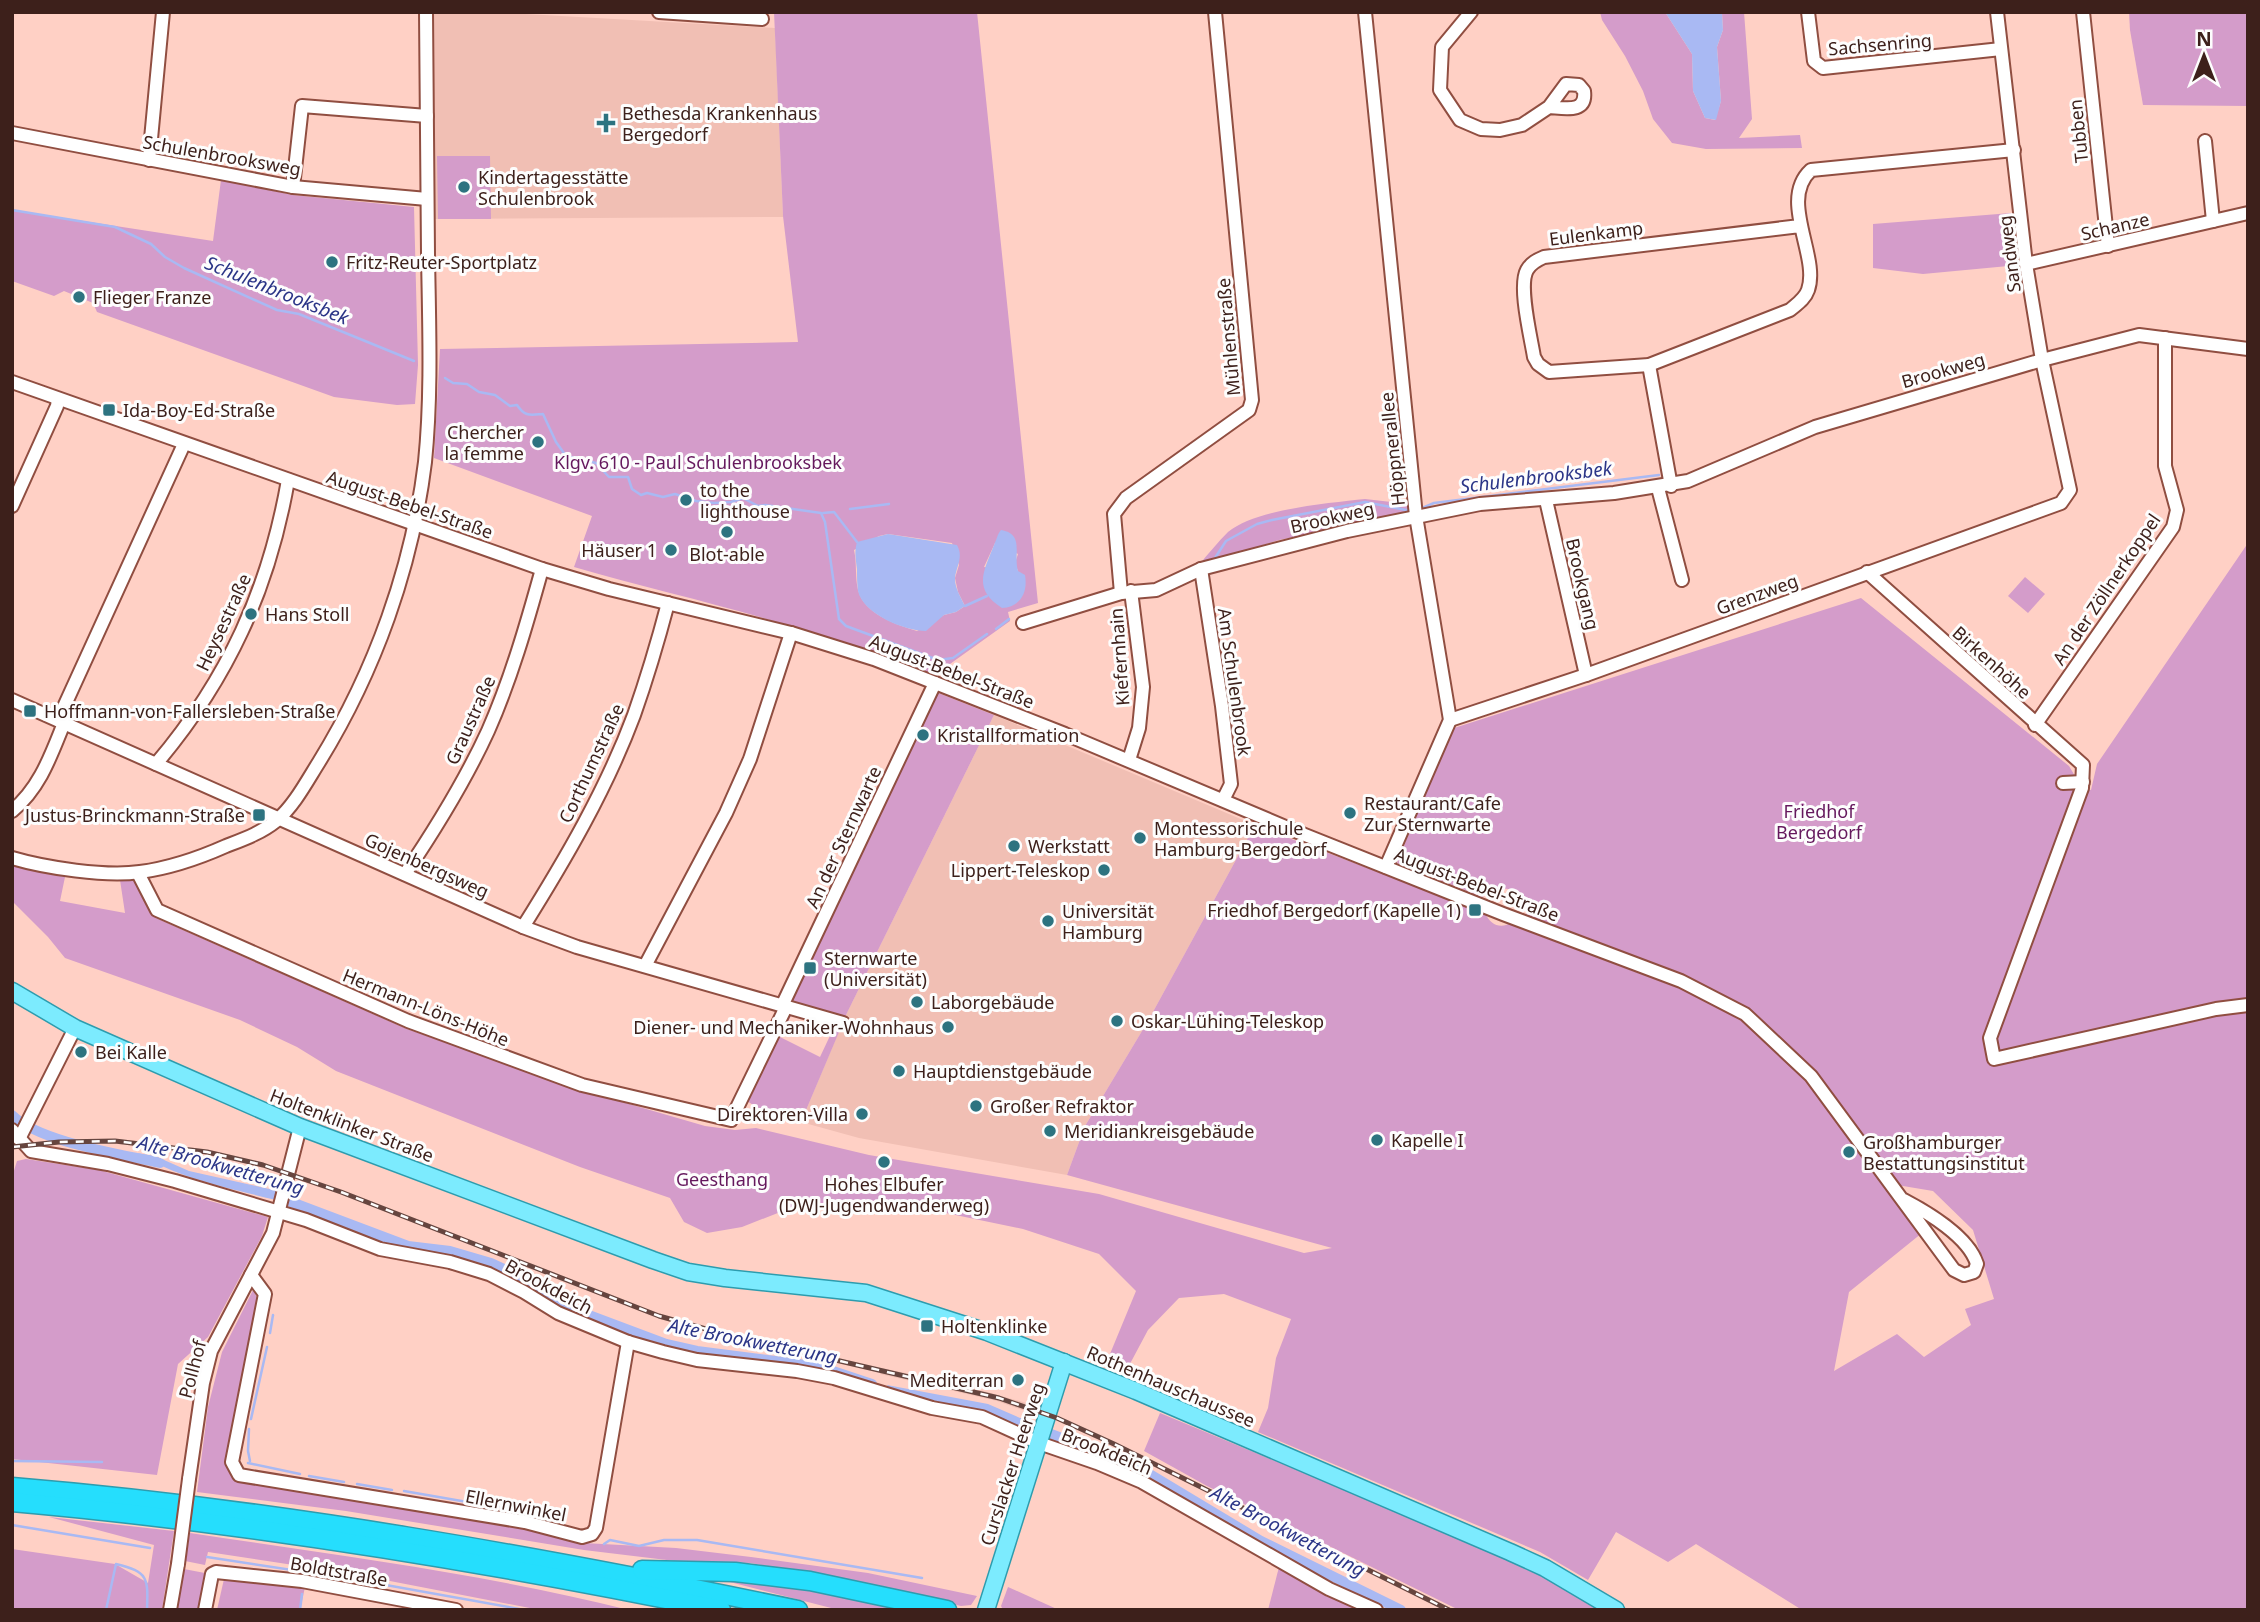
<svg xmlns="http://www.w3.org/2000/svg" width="2260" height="1622" font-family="'Noto Sans',sans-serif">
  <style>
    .built { fill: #f1bfb4 }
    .green { fill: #d49cca; fill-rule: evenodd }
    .water { fill: #a9b9f3 }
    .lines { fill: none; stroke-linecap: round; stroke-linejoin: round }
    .stream { stroke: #a9b9f3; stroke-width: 2.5 }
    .canal { stroke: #a9b9f3; stroke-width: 10 }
    .minor-casing { stroke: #904e41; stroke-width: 16 }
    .major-casing { stroke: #2d9cae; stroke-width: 19 }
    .highway-casing { stroke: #2d9cae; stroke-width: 21 }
    .minor { stroke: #fff; stroke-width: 12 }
    .major { stroke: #7cebfe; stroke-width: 16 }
    .highway { stroke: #25defd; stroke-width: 18 }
    .rail-casing { stroke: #66453f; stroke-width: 5 }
    .rail { stroke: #fdfdfd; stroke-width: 2.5; stroke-dasharray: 8; stroke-linecap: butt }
    .minor-bridge-casing { stroke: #904e41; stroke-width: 16; stroke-linecap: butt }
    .minor-bridge { stroke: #fff; stroke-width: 12 }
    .poi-dot { fill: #2d7380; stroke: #fdfdfd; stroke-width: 2.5 }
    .labels { text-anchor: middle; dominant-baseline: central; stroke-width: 6; stroke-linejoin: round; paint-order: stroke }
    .street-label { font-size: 18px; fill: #3d201b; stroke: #fdfdfd }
    .poi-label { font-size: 18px; fill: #3d201b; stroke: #fdfdfd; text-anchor: start }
    .park-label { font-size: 18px; fill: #65185d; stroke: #fdfdfd }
    .water-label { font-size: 19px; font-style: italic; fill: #2b3587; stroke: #fdfdfd }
  </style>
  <rect width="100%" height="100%" fill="#ffd0c5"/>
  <g class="built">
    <polygon points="432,12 488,12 775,28 783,217 432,219"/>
    <polygon points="994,715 1255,825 1148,1021 1085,1126 1067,1175 859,1138 801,1122 845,1017"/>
    <polygon points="882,1368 973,1388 1037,1406 1034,1414 997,1401 880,1374"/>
  </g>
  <g class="green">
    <path d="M774,12H977L1038,603L1008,612L1010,621L929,679C894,665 859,650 823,637C742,609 657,591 574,567L592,516L434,458L440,349L798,342L783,216ZM888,534L952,543L959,565L955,578L958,592L965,606L956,612L944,615L917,631C897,625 864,614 858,590C855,578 857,563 854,550L879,536ZM995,543L1018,554L1015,563L1018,571L984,567Z"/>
    <polygon points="1600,12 1665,12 1692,54 1693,91 1705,118 1715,120 1721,101 1717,47 1723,30 1722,13 1744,12 1752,119 1739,138 1800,135 1802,148 1706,149 1672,143 1653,119 1643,91 1625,56 1602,20"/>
    <polygon points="2129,12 2248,12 2248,106 2143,105 2130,30"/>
    <polygon points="437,156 490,156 491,219 438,219"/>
    <polygon points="221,180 293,195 414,207 418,365 415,404 397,405 334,397 97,312 93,303 64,291 54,296 12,281 12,210 213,241"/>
    <polygon points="2011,213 2019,265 1923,274 1873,268 1873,224"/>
    <path d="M1365,499L1409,504L1410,514L1279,540L1199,565C1208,554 1218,542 1228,532C1256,509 1329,503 1365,499Z"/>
    <path d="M2248,543V1610H1802L1696,1544L1668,1562L1616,1532L1588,1580L1540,1552L1258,1432L1268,1408L1276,1358L1291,1319L1224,1294L1179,1298L1148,1330L1124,1375L1105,1366L1136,1291L1099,1254L1023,1229L941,1212L859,1200L793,1207L742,1227L707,1233L684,1222L670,1198L580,1167L336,1071L297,1047L240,1020L65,958L48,937L12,901V865L65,877L60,901L125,913L120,880H135L156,918L407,1029L581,1090L705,1126L735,1130L756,1128L869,1155L1099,1194L1304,1253L1332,1248L1067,1175L1085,1126L1148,1021L1255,825L1485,913C1491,926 1501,929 1513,922L1679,985L1743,1019L1810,1081L1922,1233L1849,1292L1834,1371L1897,1334L1924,1357L1971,1325L1965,1309L1994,1299L1973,1230L1933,1191L1897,1185L1817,1076L1748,1008L1685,976L1527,916L1523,900L1515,890L1501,888L1482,897L1397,863L1451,729L1861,598L2069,766L2078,781V788L2091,790L2097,764Z"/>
    <polygon points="2025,577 2045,594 2028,613 2008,596"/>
    <polygon points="936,692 994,715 845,1017 795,1006 791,1000"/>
    <polygon points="792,1014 780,1037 820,1057 836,1023 842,1025 801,1122 773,1118 747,1101 787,1015"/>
    <polygon points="26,1159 99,1170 268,1217 262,1236 208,1337 178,1364 157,1475 12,1459 12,1177 17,1161"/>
    <polygon points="253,1290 257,1297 226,1461 235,1480 522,1529 584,1543 676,1548 751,1557 868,1573 977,1596 971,1605 961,1606 865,1584 751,1563 675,1561 584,1550 346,1511 197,1492 208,1407 222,1352"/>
    <polygon points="1160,1413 1508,1558 1573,1591 1600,1610 1459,1610 1207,1486 1144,1451"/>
    <polygon points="49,1517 174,1531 162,1610 12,1610 12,1549 115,1564 148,1583 154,1545"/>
    <path d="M190,1533C336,1555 486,1574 629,1610H540L359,1575L208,1552L205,1565L185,1561Z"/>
    <polygon points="1279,1567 1363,1610 1268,1610"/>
    <polygon points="184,1569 210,1574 202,1610 177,1610"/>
    <polygon points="714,1578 853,1593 914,1610 839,1610"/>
    <polygon points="224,1579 305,1587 300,1610 217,1610"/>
    <polygon points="1008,1587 1059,1610 1003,1610 1001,1606"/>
  </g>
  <g class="water">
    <polygon points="1665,12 1722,13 1723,30 1717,47 1721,101 1716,120 1705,118 1693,91 1692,54"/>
    <path d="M1001,530C1025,534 1013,554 1018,571L1025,575C1028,592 1021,607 1002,608C972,589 984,571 994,545C997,539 997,535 1001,530Z"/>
    <path d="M888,534L957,545C964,558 956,566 955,579C955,588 961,598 965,606L956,612L944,615L926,631C905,631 863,614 858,591C857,584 857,576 857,569C856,560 854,552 857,542Z"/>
    <path d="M137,1153L155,1156L189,1171L278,1191L276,1200C228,1188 180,1179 137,1153Z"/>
    <polygon points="887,1385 988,1404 1034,1424 1031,1432 986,1411 893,1395"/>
  </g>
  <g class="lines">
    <g class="stream">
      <polyline points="12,210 115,227 151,244 165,257 184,268 277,310 299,314 414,361"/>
      <path d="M445,378L453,383L467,384L479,392L495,395L510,406L517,405C525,417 530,415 543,414L556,442L566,456L596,463L609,477H628L632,489L641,495L647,493L663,497L675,494L696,501L714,503L731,502L743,498L758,506L765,505L821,513L825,522L839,619L846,626L938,660L953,658L987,634"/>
      <polyline points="850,509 889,504"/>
      <polyline points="1420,509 1434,503 1659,475"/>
      <polyline points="823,513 834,512 857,542"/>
      <polyline points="1215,558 1226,541 1257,524 1272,520 1365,502 1411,511"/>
      <polyline points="965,606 987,596"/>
      <polyline points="996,629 1009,619"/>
      <polyline points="270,1333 273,1315"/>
      <polyline points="251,1419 267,1347"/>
      <polyline points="249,1429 248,1451 250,1461"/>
      <polyline points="12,1461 102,1462"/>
      <polyline points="248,1463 300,1474"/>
      <polyline points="309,1476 344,1482"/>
      <polyline points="357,1484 392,1490"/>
      <polyline points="404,1491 473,1503"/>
      <polyline points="483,1504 510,1508"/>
      <polyline points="520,1511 534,1514"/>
      <polyline points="543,1517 556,1521"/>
      <polyline points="12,1525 150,1548"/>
      <polyline points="604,1544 610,1540 639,1546 664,1540 697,1540 922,1578"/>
      <polyline points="207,1557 358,1580 525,1610"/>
      <path d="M106,1610L116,1564C149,1572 148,1578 147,1610"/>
      <polyline points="300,1610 302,1594"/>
    </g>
    <g class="canal">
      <path d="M12,1115C39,1142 121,1154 160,1163"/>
      <polyline points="278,1197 408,1246 450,1251 491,1263 528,1280 546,1296 562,1305 666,1344 697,1351 799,1364 836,1372 872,1384"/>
      <polyline points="1022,1423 1138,1467 1261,1541 1401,1610"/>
    </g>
    <g class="minor-casing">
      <g id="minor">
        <polyline points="659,12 762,19"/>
        <polyline points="1365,12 1416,516 1450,720 1386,867"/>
        <path d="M1471,12L1442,47L1440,90L1460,120L1481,129L1500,130L1522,125L1549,107L1566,84L1579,85L1584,91C1587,114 1564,108 1549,107"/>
        <polyline points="1808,12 1814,61 1823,68 2001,49"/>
        <polyline points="2083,12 2108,246"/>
        <polyline points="12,133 293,187 427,199"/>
        <polyline points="2205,141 2213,221"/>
        <polyline points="149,160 163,12"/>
        <polyline points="293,187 302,106 427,116"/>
        <path d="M1800,226L1544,257C1537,260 1531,263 1527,270C1518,286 1531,338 1534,357L1538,364L1549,372L1649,365L1790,310C1797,304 1805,299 1808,290C1820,256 1778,200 1811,170L2014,150"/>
        <polyline points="2026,264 2248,213"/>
        <polyline points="1649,365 1671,486"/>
        <path d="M12,382L542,569L609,589L791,633L874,659L1065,734L1295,831L1503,914L1681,981L1745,1014L1811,1076L1954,1270L1964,1275L1974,1272L1977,1264C1969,1237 1927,1212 1904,1200"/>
        <polyline points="1658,488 1682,580"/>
        <polyline points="1546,500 1586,675"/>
        <polyline points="12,506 57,406 58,399"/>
        <polyline points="1201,569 1222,706 1231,784 1223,800"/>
        <polyline points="1867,572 2083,765 2082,788 1990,1038 1994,1059 2216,1009 2248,1005"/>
        <polyline points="1121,593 1114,514 1126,498 1249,410 1252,400 1215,12"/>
        <polyline points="1023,623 1121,593 1156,590 1201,569 1347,531 1480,504 1614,493 1688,481 1815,427 2042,360 2139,335 2248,349"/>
        <polyline points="12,700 523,927 577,947 843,1023"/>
        <polyline points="58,720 184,444"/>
        <polyline points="1450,720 1586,675 2061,503 2070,490 2042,360 2026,264 1997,12"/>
        <polyline points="2035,725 2173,527 2177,510 2165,466 2165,338"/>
        <polyline points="1129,760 1139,728 1143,687 1131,591"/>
        <path d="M156,764C228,679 269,589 288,480"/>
        <polyline points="2063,783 2083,782"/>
        <path d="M12,811C40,788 51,755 64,723"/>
        <path d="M12,858C46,868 106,877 140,872C170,868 199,858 226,846C244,839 261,833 276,821C294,806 307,781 319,762C375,671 412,568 425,462C432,393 429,323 428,254C427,173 427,93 426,12"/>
        <polyline points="138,873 157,910 408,1021 582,1085 714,1116 731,1120 786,1007"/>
        <path d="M405,874C436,828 465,781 488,731C511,679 527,623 542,569"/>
        <path d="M523,927C565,860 606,790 634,715C647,678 658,641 668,603"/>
        <polyline points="645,966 726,813 750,759 791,633"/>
        <polyline points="782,1006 935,683"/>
        <polyline points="12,1130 31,1151 108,1164 175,1181 306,1220 380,1249 450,1262 489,1274 524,1292 558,1313 628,1342 663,1352 697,1360 797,1371 834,1378 932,1408 982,1417 1039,1443 1097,1463 1142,1482 1329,1589 1376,1610"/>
        <polyline points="19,1139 75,1028"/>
        <polyline points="251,1275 265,1294 232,1462 239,1475 525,1522 582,1537 592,1534 596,1528 628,1342"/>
        <polyline points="189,1479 203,1383 211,1351 273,1233 300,1127"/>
        <polyline points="170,1610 178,1564"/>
        <polyline points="205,1610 212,1574 216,1572 302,1581 456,1610"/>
      </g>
    </g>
    <g class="major-casing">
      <g id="major">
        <polyline points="12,991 75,1028 300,1127 653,1260 688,1272 725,1278 866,1293 987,1332 1136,1391 1510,1552 1545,1568 1616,1610"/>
        <polyline points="986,1610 1064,1362"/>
      </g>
    </g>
    <g class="highway-casing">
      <g id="highway">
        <path d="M12,1487C277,1509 538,1556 798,1610"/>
        <path d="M12,1502C250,1523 487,1562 721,1610"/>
        <polyline points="642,1570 735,1572 810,1581 947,1610"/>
      </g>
    </g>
    <use href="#minor" class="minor"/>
    <use href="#major" class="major"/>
    <use href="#highway" class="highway"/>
    <g class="rail-casing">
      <polyline id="rail" points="12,1147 59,1142 115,1141 207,1152 263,1165 341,1192 659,1316 724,1334 999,1398 1057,1418 1114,1444 1449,1610"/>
    </g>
    <use href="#rail" class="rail"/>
    <g class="minor-bridge-casing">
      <polyline id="minor-bridge" points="178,1564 189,1479"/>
    </g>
    <use href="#minor-bridge" class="minor-bridge"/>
  </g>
  <g class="poi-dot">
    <path d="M602.5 112.5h7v7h7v7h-7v7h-7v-7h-7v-7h7z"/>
    <circle cx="464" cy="187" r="7"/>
    <circle cx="332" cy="262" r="7"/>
    <circle cx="79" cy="297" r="7"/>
    <rect x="102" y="403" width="14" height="14" rx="3.5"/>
    <circle cx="538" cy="442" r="7"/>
    <circle cx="686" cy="500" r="7"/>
    <circle cx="727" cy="532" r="7"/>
    <circle cx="671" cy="550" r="7"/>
    <circle cx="251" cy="614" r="7"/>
    <rect x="23" y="704" width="14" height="14" rx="3.5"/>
    <circle cx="923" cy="735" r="7"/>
    <circle cx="1350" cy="813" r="7"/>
    <rect x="252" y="808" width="14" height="14" rx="3.5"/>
    <circle cx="1140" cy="838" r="7"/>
    <circle cx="1014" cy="846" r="7"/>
    <circle cx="1104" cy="870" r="7"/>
    <rect x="1468" y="903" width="14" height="14" rx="3.5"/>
    <circle cx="1048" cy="921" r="7"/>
    <rect x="803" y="961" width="14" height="14" rx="3.5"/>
    <circle cx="917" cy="1002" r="7"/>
    <circle cx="1117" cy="1021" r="7"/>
    <circle cx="948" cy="1027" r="7"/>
    <circle cx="81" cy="1052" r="7"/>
    <circle cx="899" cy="1071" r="7"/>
    <circle cx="976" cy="1106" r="7"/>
    <circle cx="862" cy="1114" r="7"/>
    <circle cx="1050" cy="1131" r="7"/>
    <circle cx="1377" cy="1140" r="7"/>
    <circle cx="1849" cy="1152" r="7"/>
    <circle cx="884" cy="1162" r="7"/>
    <rect x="920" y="1319" width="14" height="14" rx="3.5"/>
    <circle cx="1018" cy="1380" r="7"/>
  </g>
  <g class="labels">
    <g class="street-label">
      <text transform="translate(1880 44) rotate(-5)">Sachsenring</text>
      <text transform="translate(2078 131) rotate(-96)">Tubben</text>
      <text transform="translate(222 155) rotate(10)">Schulenbrooksweg</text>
      <text transform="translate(2115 226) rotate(-13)">Schanze</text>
      <text transform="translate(1596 233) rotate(-7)">Eulenkamp</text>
      <text transform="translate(2009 254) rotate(-97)">Sandweg</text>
      <text transform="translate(1228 337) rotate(-95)">Mühlenstraße</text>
      <text transform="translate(1943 370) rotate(-16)">Brookweg</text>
      <text transform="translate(1392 449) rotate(-96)">Höppnerallee</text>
      <text transform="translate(410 504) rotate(19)">August-Bebel-Straße</text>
      <text transform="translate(1332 517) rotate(-13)">Brookweg</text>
      <text transform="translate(1583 584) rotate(77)">Brookgang</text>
      <text transform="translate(2106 589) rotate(-56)">An der Zöllnerkoppel</text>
      <text transform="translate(1757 594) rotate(-20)">Grenzweg</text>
      <text transform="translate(223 622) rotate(-65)">Heysestraße</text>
      <text transform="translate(1119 657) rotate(-94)">Kiefernhain</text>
      <text transform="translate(1992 662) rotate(42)">Birkenhöhe</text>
      <text transform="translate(952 671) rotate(21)">August-Bebel-Straße</text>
      <text transform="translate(1235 682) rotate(82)">Am Schulenbrook</text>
      <text transform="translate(470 720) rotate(-66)">Graustraße</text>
      <text transform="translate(591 763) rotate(-65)">Corthumstraße</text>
      <text transform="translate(843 837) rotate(-65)">An der Sternwarte</text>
      <text transform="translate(427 865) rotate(24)">Gojenbergsweg</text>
      <text transform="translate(1477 884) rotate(21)">August-Bebel-Straße</text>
      <text transform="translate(426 1007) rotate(22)">Hermann-Löns-Höhe</text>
      <text transform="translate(352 1125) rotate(21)">Holtenklinker Straße</text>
      <text transform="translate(549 1286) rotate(28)">Brookdeich</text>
      <text transform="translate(192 1369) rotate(-75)">Pollhof</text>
      <text transform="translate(1171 1386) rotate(23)">Rothenhauschaussee</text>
      <text transform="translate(1107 1451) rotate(22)">Brookdeich</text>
      <text transform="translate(1012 1464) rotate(-72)">Curslacker Heerweg</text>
      <text transform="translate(516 1505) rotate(11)">Ellernwinkel</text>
      <text transform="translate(339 1571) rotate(10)">Boldtstraße</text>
    </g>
    <g class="poi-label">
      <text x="622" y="113">Bethesda Krankenhaus<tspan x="622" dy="21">Bergedorf</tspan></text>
      <text x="478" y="177">Kindertagesstätte<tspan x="478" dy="21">Schulenbrook</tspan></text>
      <text x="346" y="262">Fritz-Reuter-Sportplatz</text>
      <text x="93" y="297">Flieger Franze</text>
      <text x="123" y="410">Ida-Boy-Ed-Straße</text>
      <text x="524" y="432" text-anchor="end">Chercher<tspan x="524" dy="21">la femme</tspan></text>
      <text x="700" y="490">to the<tspan x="700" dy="21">lighthouse</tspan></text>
      <text x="657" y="550" text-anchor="end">Häuser 1</text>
      <text x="727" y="554" text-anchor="middle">Blot-able</text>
      <text x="265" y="614">Hans Stoll</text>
      <text x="44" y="711">Hoffmann-von-Fallersleben-Straße</text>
      <text x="937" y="735">Kristallformation</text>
      <text x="1364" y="803">Restaurant/Cafe<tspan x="1364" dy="21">Zur Sternwarte</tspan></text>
      <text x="245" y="815" text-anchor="end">Justus-Brinckmann-Straße</text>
      <text x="1154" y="828">Montessorischule<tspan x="1154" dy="21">Hamburg-Bergedorf</tspan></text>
      <text x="1028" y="846">Werkstatt</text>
      <text x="1090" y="870" text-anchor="end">Lippert-Teleskop</text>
      <text x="1461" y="910" text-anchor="end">Friedhof Bergedorf (Kapelle 1)</text>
      <text x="1062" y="911">Universität<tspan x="1062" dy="21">Hamburg</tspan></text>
      <text x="824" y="958">Sternwarte<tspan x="824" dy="21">(Universität)</tspan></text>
      <text x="931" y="1002">Laborgebäude</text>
      <text x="1131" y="1021">Oskar-Lühing-Teleskop</text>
      <text x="934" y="1027" text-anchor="end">Diener- und Mechaniker-Wohnhaus</text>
      <text x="95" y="1052">Bei Kalle</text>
      <text x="913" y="1071">Hauptdienstgebäude</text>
      <text x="990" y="1106">Großer Refraktor</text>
      <text x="848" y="1114" text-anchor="end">Direktoren-Villa</text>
      <text x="1064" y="1131">Meridiankreisgebäude</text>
      <text x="1391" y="1140">Kapelle I</text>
      <text x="1863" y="1142">Großhamburger<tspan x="1863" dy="21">Bestattungsinstitut</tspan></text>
      <text x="884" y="1184" text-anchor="middle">Hohes Elbufer<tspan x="884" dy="21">(DWJ-Jugendwanderweg)</tspan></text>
      <text x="941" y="1326">Holtenklinke</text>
      <text x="1004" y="1380" text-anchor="end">Mediterran</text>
    </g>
    <g class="park-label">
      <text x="698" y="462">Klgv. 610 - Paul Schulenbrooksbek</text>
      <text x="1819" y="811">Friedhof<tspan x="1819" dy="21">Bergedorf</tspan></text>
      <text x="722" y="1179">Geesthang</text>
    </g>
    <g class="water-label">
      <text transform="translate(277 290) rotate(22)">Schulenbrooksbek</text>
      <text transform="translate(1536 477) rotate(-7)">Schulenbrooksbek</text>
      <text transform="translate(221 1165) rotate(16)">Alte Brookwetterung</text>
      <text transform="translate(753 1341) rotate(11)">Alte Brookwetterung</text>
      <text transform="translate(1288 1531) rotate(28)">Alte Brookwetterung</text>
    </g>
  </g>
  <rect width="2260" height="1622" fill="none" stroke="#3d201b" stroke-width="28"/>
  <g transform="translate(2204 56)" stroke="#fdfdfd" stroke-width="5" paint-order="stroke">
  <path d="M0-5L12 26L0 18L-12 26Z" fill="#3d201b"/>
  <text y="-10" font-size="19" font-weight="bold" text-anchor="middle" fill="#3d201b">N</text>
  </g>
</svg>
